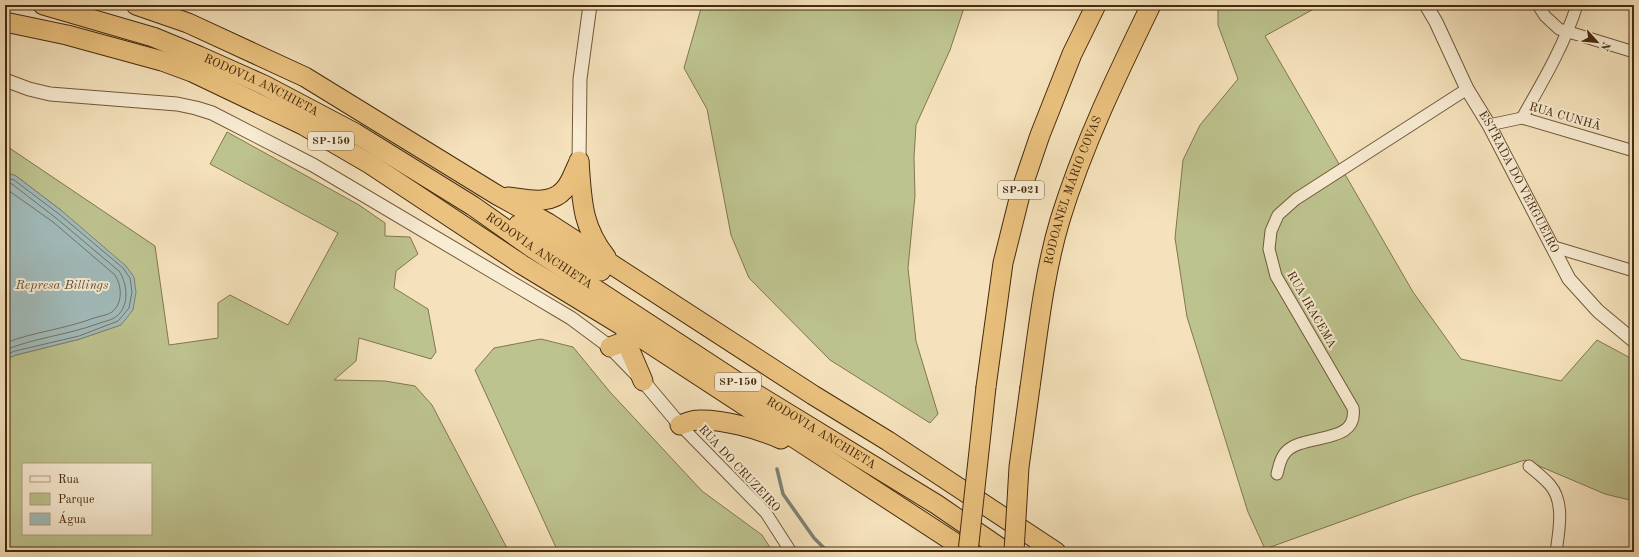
<svg xmlns="http://www.w3.org/2000/svg" width="1639" height="557" font-family="'Old Standard TT',serif">
  <style>
    .green { fill: #bdc38f; stroke: #82774e; fill-rule: evenodd }
    .water { fill: #a1bbbb; stroke: #7d8175 }
    .lines { fill: none; stroke-linecap: round; stroke-linejoin: round }
    .shore { stroke: #747364; stroke-width: 1 }
    .stream { stroke: #7d8175; stroke-width: 3.5 }
    .minor-casing { stroke: #725939; stroke-width: 13 }
    .tertiary-casing { stroke: #725939; stroke-width: 15 }
    .motorway-casing { stroke: #462b0d; stroke-width: 21 }
    .minor { stroke: #f8ecd3; stroke-width: 11 }
    .tertiary { stroke: #f8ecd3; stroke-width: 13 }
    .motorway { stroke: #eac17e; stroke-width: 19 }
    .motorway-bridge-casing { stroke: #462b0d; stroke-width: 21; stroke-linecap: butt }
    .motorway-bridge { stroke: #eac17e; stroke-width: 19 }
    .labels { text-anchor: middle; dominant-baseline: central; stroke-width: 4; stroke-linejoin: round; paint-order: stroke }
    .shield { fill: #f8ecd3; stroke: #7b6548; stroke-width: 1 }
    .shield-label { font-size: 11px; font-weight: bold; fill: #462b0d }
    .street-label { font-size: 12px; fill: #462b0d; stroke: #f8ecd3 }
    .water-label { font-size: 13px; font-style: italic; fill: #5d4f38; stroke: #f8ecd3 }
  </style>
  <rect width="100%" height="100%" fill="#f5e2bc"/>
  <filter id="stains"><feTurbulence type="fractalNoise" baseFrequency=".005" numOctaves="4"/><feColorMatrix values="0 0 0 0 .2 0 0 0 0 .09 0 0 0 0 .02 0 0 0 .5 -.17"/></filter>
  <radialGradient id="worn" r=".72"><stop offset=".6" stop-color="#630" stop-opacity="0"/><stop offset="1" stop-color="#630" stop-opacity=".3"/></radialGradient>
  <g class="green">
    <polygon points="702,5 965,5 950,50 916,125 914,157 915,196 908,268 916,341 938,414 930,423 830,360 749,278 731,235 707,109 684,68"/>
    <polygon points="1218,5 1321,5 1265,36 1413,292 1461,359 1561,381 1597,340 1634,360 1634,501 1605,494 1525,460 1412,496 1265,549 1248,512 1187,317 1175,238 1183,160 1200,125 1238,79 1218,25"/>
    <path d="M227,132L359,205L385,223V236L410,237L418,254L396,271L394,288L428,309L436,352L431,359L359,338L356,361L334,380L385,381L415,386L432,405L509,552H5V359L16,355L80,339L120,325L62,211L16,176L5,172V145L155,246L169,345L218,338V303L230,295L288,325L338,233L210,164ZM23,464H151V534H23Z"/>
    <polygon points="541,339 573,347 610,392 702,491 762,535 773,552 558,552 475,370 494,348"/>
  </g>
  <polygon class="water" points="5,172 16,176 62,211 126,266 134,277 136,292 133,310 121,325 80,339 16,355 5,359"/>
  <g class="lines">
    <g class="shore">
      <polyline points="5,177 14,180 59,214 123,268 130,278 132,292 129,308 118,321 79,336 15,351 5,355"/>
      <path d="M5,182L12,184L56,218L119,271C128,284 130,309 114,318C109,321 102,322 97,324C67,335 34,338 5,350"/>
      <path d="M5,188L53,222L115,275C122,286 123,303 112,312C108,315 100,316 94,318C65,329 33,332 5,343"/>
    </g>
    <polyline class="stream" points="777,469 783,494 814,538 828,552"/>
    <g class="minor-casing">
      <g id="minor">
        <polyline points="1538,5 1545,16 1559,29 1634,52"/>
        <path d="M1522,118C1543,81 1564,46 1577,5"/>
        <polyline points="1489,125 1522,118 1634,151"/>
        <polyline points="1551,246 1634,271"/>
        <polyline points="680,425 766,513 791,552"/>
        <path d="M1529,466C1536,472 1544,478 1550,485C1565,502 1559,531 1556,552"/>
        <path d="M1277,474C1279,466 1280,459 1285,453C1302,432 1359,446 1353,408L1276,276L1269,249L1271,231L1278,215L1296,199L1467,89"/>
      </g>
    </g>
    <g class="tertiary-casing">
      <g id="tertiary">
        <path id="s1" d="M1426,5L1436,22L1467,89L1489,125L1569,279L1598,311L1634,341"/>
        <polyline points="5,80 29,89 50,94 177,104 196,108 212,113 313,165 571,318 610,347 643,381 680,425"/>
        <polyline points="579,161 580,79 590,5"/>
      </g>
    </g>
    <g class="motorway-casing">
      <g id="motorway">
        <path id="s2" d="M43,5L153,37L199,56L264,85L355,133L473,206L531,247L751,391L936,504L1006,552"/>
        <polyline points="136,5 188,23 305,77 497,195 548,223 813,395 888,441 1056,552"/>
        <polyline points="5,22 67,35 162,61 192,72 303,125 370,164 521,264 626,328 969,552"/>
        <path d="M579,161C582,199 581,225 606,257"/>
        <path d="M508,197C526,199 550,206 564,190C571,183 574,171 579,162"/>
        <polyline points="518,225 601,271"/>
        <polyline points="626,328 626,341 643,381"/>
        <polyline points="610,347 626,341"/>
        <polyline points="986,387 1003,263 1021,191 1040,135 1072,54 1096,5"/>
        <path id="s3" d="M1030,387C1038,331 1044,274 1060,220C1083,145 1117,75 1151,5"/>
        <path d="M680,425C686,423 692,420 698,420C723,419 758,429 781,439"/>
      </g>
    </g>
    <use href="#minor" class="minor"/>
    <use href="#tertiary" class="tertiary"/>
    <use href="#motorway" class="motorway"/>
    <g class="motorway-bridge-casing">
      <g id="motorway-bridge">
        <polyline points="968,552 986,387"/>
        <polyline points="1014,552 1019,467 1030,387"/>
      </g>
    </g>
    <use href="#motorway-bridge" class="motorway-bridge"/>
  </g>
  <g class="labels">
    <g class="shield">
      <rect x="308" y="132" width="46" height="18" rx="3"/>
      <rect x="998" y="181" width="46" height="18" rx="3"/>
      <rect x="715" y="373" width="46" height="18" rx="3"/>
    </g>
    <g class="shield-label">
      <text x="331" y="141">SP-150</text>
      <text x="1021" y="190">SP-021</text>
      <text x="738" y="382">SP-150</text>
    </g>
    <g class="street-label">
      <text stroke="none"><textPath href="#s2" startOffset="233">RODOVIA ANCHIETA</textPath></text>
      <text transform="translate(1565 117) rotate(16)">RUA CUNHÃ</text>
      <text stroke="none"><textPath href="#s1" startOffset="200">ESTRADA DO VERGUEIRO</textPath></text>
      <text stroke="none"><textPath href="#s3" startOffset="202">RODOANEL MÁRIO COVAS</textPath></text>
      <text stroke="none"><textPath href="#s2" startOffset="557">RODOVIA ANCHIETA</textPath></text>
      <text transform="translate(1311 310) rotate(60)">RUA IRACEMA</text>
      <text stroke="none"><textPath href="#s2" startOffset="893">RODOVIA ANCHIETA</textPath></text>
      <text transform="translate(739 469) rotate(47)">RUA DO CRUZEIRO</text>
    </g>
    <g class="water-label">
      <text x="62" y="285">Represa Billings</text>
    </g>
  </g>
  <rect width="1639" height="557" fill="none" stroke="#f5e2bc" stroke-width="20"/>
  <rect x="6" y="6" width="1627" height="545" fill="none" stroke="#462b0d" stroke-width="2"/>
  <rect x="10" y="10" width="1619" height="537" fill="none" stroke="#462b0d"/>
  <rect x="22" y="463" width="130" height="72" fill="#f8ecd3" stroke="#b19f84"/>
  <rect x="30" y="476" width="20" height="6" fill="#f8ecd3" stroke="#b19f84"/>
  <text x="58" y="483" font-size="12" fill="#462b0d">Rua</text>
  <rect x="30" y="493" width="20" height="12" fill="#bdc38f" stroke="#b19f84"/>
  <text x="58" y="503" font-size="12" fill="#462b0d">Parque</text>
  <rect x="30" y="513" width="20" height="12" fill="#a1bbbb" stroke="#b19f84"/>
  <text x="58" y="523" font-size="12" fill="#462b0d">Água</text>
  <g transform="translate(1597 42) rotate(117)" stroke="#f8ecd3" stroke-width="3" paint-order="stroke">
  <path d="M0-3L7 15L0 10L-7 15Z" fill="#462b0d"/>
  <text y="-6" font-size="11" font-weight="bold" text-anchor="middle" fill="#462b0d">N</text>
  </g>
  <rect width="100%" height="100%" filter="url(#stains)"/>
  <rect width="100%" height="100%" fill="url(#worn)"/>
</svg>
